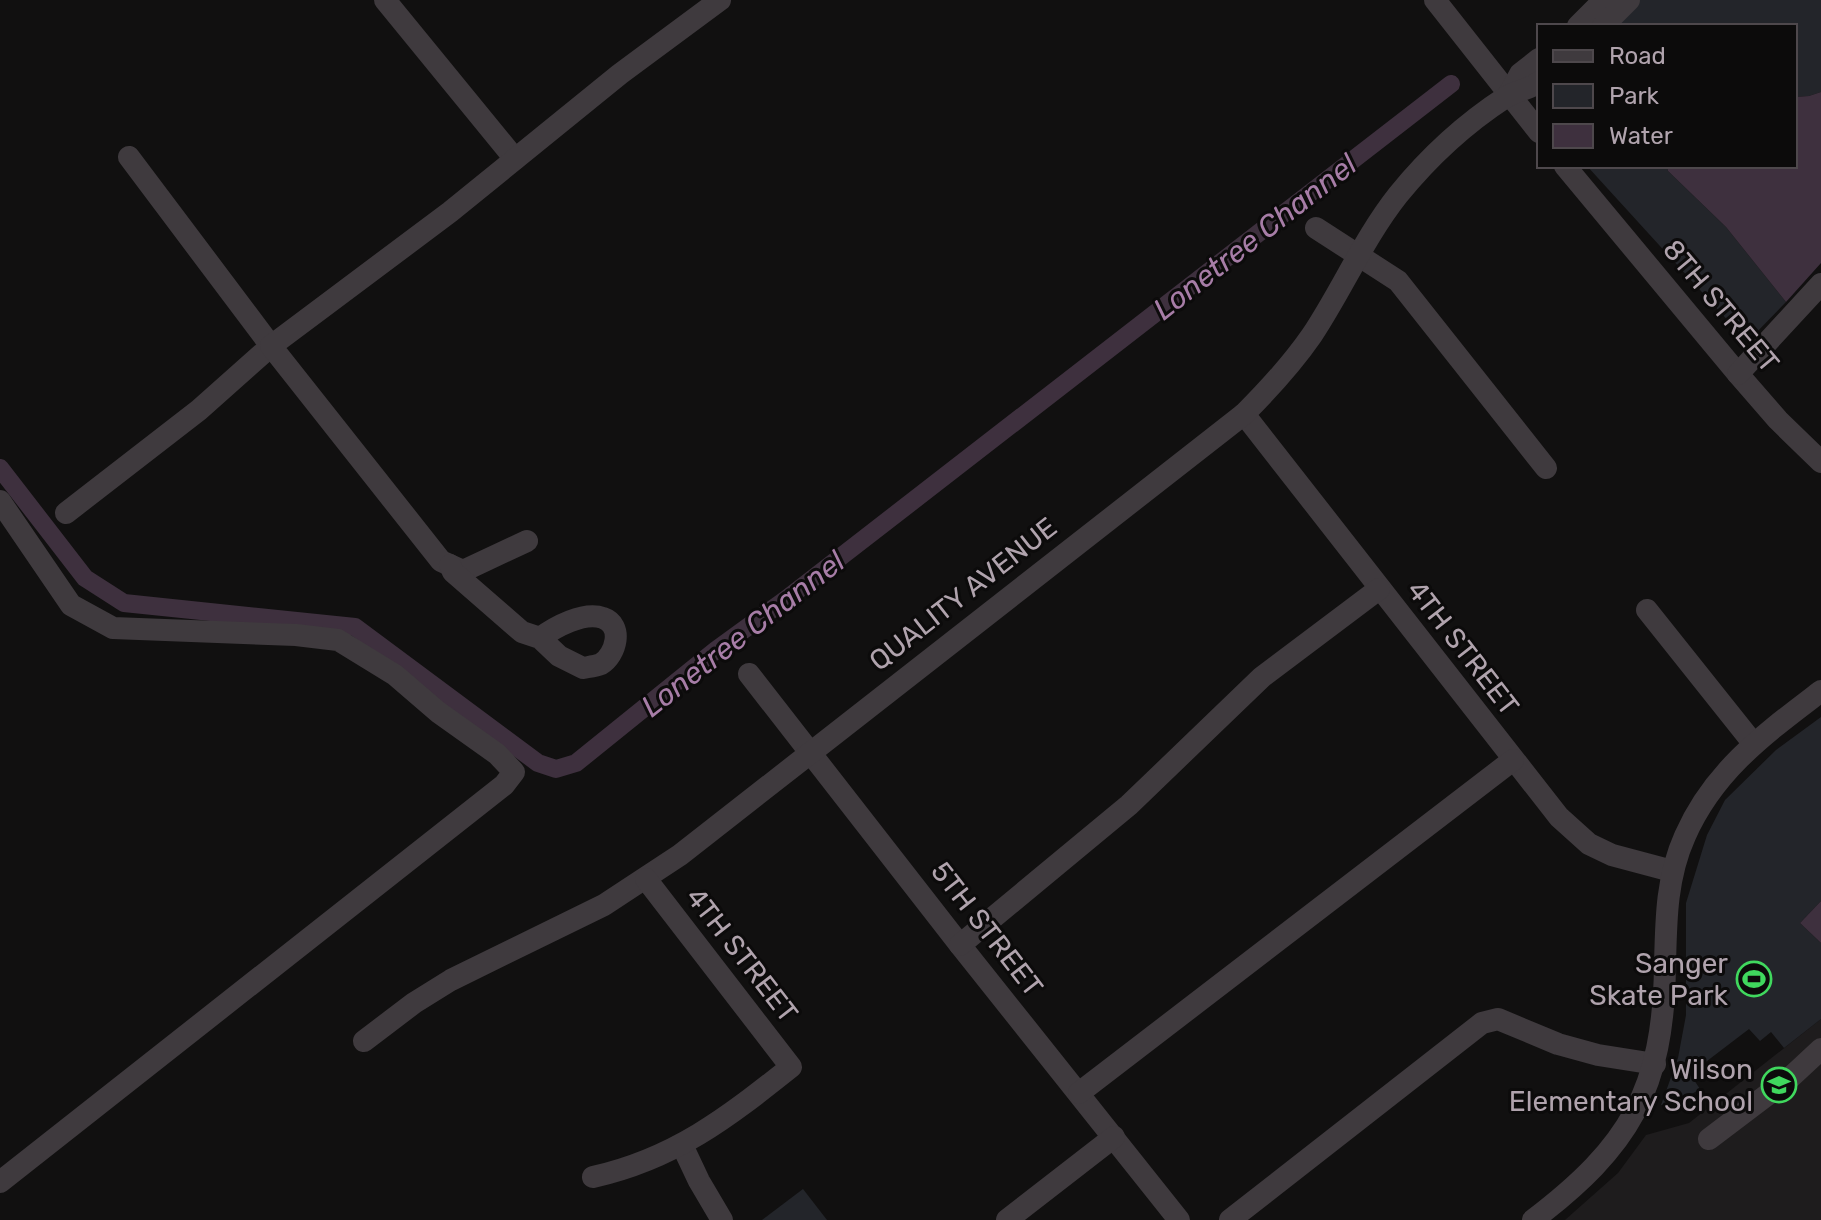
<svg xmlns="http://www.w3.org/2000/svg" width="1821" height="1220" font-family="Rubik,sans-serif">
  <style>
    .built { fill: #1e1c1d }
    .green { fill: #23252a }
    .water { fill: #3e303e }
    .lines { fill: none; stroke-linecap: round; stroke-linejoin: round }
    .canal { stroke: #3e303e; stroke-width: 18 }
    .minor { stroke: #3f3a3e; stroke-width: 22 }
    .labels { text-anchor: middle; dominant-baseline: central; stroke-width: 6; stroke-linejoin: round; paint-order: stroke }
    .street-label { font-size: 28px; fill: #b0a3ad; stroke: #0c0b0b }
    .poi-label { font-size: 28px; fill: #b0a3ad; stroke: #0c0b0b; text-anchor: end }
    .water-label { font-size: 30px; font-style: italic; fill: #a77da7; stroke: #0c0b0b }
  </style>
  <rect width="100%" height="100%" fill="#111010"/>
  <polygon class="built" points="1821,1019 1821,1220 1565,1220 1618,1173 1646,1135 1689,1123"/>
  <g class="green">
    <polygon points="1640,0 1821,0 1821,92 1809,96 1795,97 1795,26 1616,26"/>
    <polygon points="1587,166 1667,166 1668,171 1726,227 1786,302 1754,335 1742,336"/>
    <polygon points="1821,717 1821,901 1800,923 1821,943 1821,1019 1784,1048 1771,1032 1760,1041 1749,1029 1690,1074 1700,1089 1677,1103 1661,1105 1678,1058 1686,1015 1686,903 1707,835 1725,800 1776,750"/>
    <polygon points="803,1189 827,1220 762,1220"/>
  </g>
  <g class="water">
    <polygon points="1821,92 1821,263 1786,302 1726,227 1668,171 1667,166 1795,166 1795,97 1809,96"/>
    <polygon points="1821,901 1821,943 1800,923"/>
  </g>
  <g class="lines">
    <polyline class="canal" points="0,468 85,578 124,603 355,627 538,763 556,769 576,763 716,650 785,600 1451,84"/>
    <g class="minor">
      <polyline points="385,0 515,159"/>
      <polyline points="1435,0 1539,132"/>
      <polyline points="1578,26 1604,0"/>
      <polyline points="1603,26 1629,0"/>
      <polyline points="1509,94 1520,74 1539,59"/>
      <polyline points="1565,166 1738,374 1778,420 1821,462"/>
      <polyline points="1316,228 1398,281 1546,468"/>
      <polyline points="1738,374 1821,284"/>
      <polyline points="1244,414 1559,817 1589,844 1612,855 1672,871"/>
      <polyline points="0,501 71,605 113,628 296,635 338,640 395,675 438,712 497,754 514,772 504,785 0,1182"/>
      <polyline points="66,513 199,410 271,346 129,157"/>
      <polyline points="527,541 463,571 441,561 271,346 450,212 620,74 720,0"/>
      <path d="M450,565L453,572L522,632L540,638L559,656L583,668C588,667 596,666 601,664C616,655 624,625 603,618C584,611 555,627 540,638"/>
      <polyline points="1647,610 1753,743"/>
      <polyline points="749,674 960,945 1179,1220"/>
      <polyline points="960,945 1129,805 1262,677 1379,589"/>
      <path d="M364,1041L414,1003L451,980L604,905L680,855L1244,414C1269,389 1292,364 1312,335C1342,290 1364,238 1398,195C1428,158 1466,123 1506,97C1517,90 1529,90 1539,82"/>
      <polyline points="1079,1093 1513,760"/>
      <polyline points="1709,1139 1792,1076 1821,1049"/>
      <polyline points="682,1145 699,1181 722,1220"/>
      <path d="M593,1177C674,1159 727,1118 791,1067L646,879"/>
      <polyline points="1007,1220 1114,1137"/>
      <polyline points="1230,1220 1482,1023 1498,1019 1558,1044 1598,1055 1655,1064"/>
      <path d="M1533,1220C1630,1146 1663,1090 1665,967C1666,922 1666,878 1685,836C1714,770 1766,733 1821,691"/>
    </g>
  </g>
  <defs>
    <g id="stadium-ring" transform="scale(1.8)"><circle r="9.5" fill="#0c0b0b" stroke="#40d85e" stroke-width="1.5"/><path d="M0-5a6.5 5 0 1 0 0 10a6.5 5 0 1 0 0-10ZM-3.5-1.8h7v3.6h-7Z" fill="#40d85e"/></g>
    <g id="school-ring" transform="scale(1.8)"><circle r="9.5" fill="#0c0b0b" stroke="#40d85e" stroke-width="1.5"/><path d="M0-5L7-2L0 1L-7-2ZM-4 1L0 2.5L4 1V4Q0 6-4 4Z" fill="#40d85e"/></g>
  </defs>
  <g fill-rule="evenodd">
    <use href="#stadium-ring" x="1754" y="979"/>
    <use href="#school-ring" x="1779" y="1085"/>
  </g>
  <g class="labels">
    <g class="street-label">
      <text transform="translate(1721 306) rotate(50)">8TH STREET</text>
      <text transform="translate(963 594) rotate(-38)">QUALITY AVENUE</text>
      <text transform="translate(1463 648) rotate(52)">4TH STREET</text>
      <text transform="translate(987 929) rotate(52)">5TH STREET</text>
      <text transform="translate(742 955) rotate(52)">4TH STREET</text>
    </g>
    <g class="poi-label">
      <text x="1728" y="963">Sanger<tspan x="1728" dy="32">Skate Park</tspan></text>
      <text x="1753" y="1069">Wilson<tspan x="1753" dy="32">Elementary School</tspan></text>
    </g>
    <g class="water-label">
      <text transform="translate(1255 237) rotate(-38)">Lonetree Channel</text>
      <text transform="translate(743 634) rotate(-38)">Lonetree Channel</text>
    </g>
  </g>
  <rect x="1537" y="24" width="260" height="144" fill="#0c0b0b" stroke="#4e484c" stroke-width="2"/>
  <rect x="1553" y="50" width="40" height="12" fill="#3f3a3e" stroke="#4e484c" stroke-width="2"/>
  <text x="1609" y="64" font-size="24" fill="#b0a3ad">Road</text>
  <rect x="1553" y="84" width="40" height="24" fill="#23252a" stroke="#4e484c" stroke-width="2"/>
  <text x="1609" y="104" font-size="24" fill="#b0a3ad">Park</text>
  <rect x="1553" y="124" width="40" height="24" fill="#3e303e" stroke="#4e484c" stroke-width="2"/>
  <text x="1609" y="144" font-size="24" fill="#b0a3ad">Water</text>
</svg>
